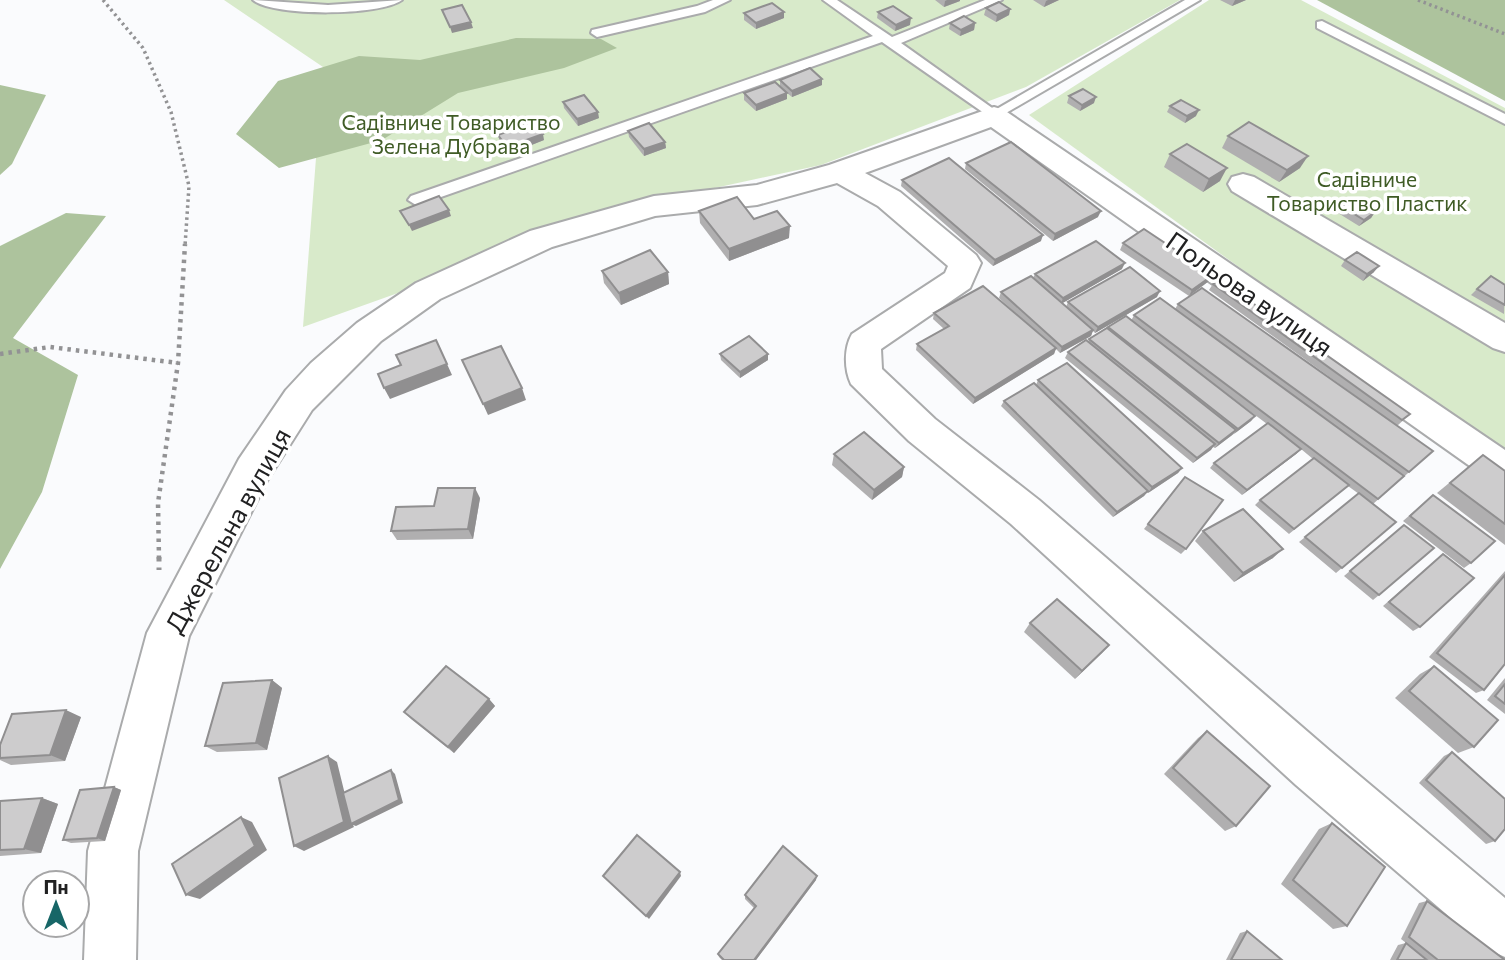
<svg xmlns="http://www.w3.org/2000/svg" width="1505" height="960" font-family="Commissioner,sans-serif">
  <style>
    .green { fill: #d8eaca }
    .forest { fill: #adc39d }
    .lines { fill: none; stroke-linecap: round; stroke-linejoin: round }
    .service-casing { stroke: #aaabac; stroke-width: 4 }
    .minor-casing { stroke: #aaabac; stroke-width: 4 }
    .path-far2 { stroke: #929294; stroke-width: 3.5; stroke-dasharray: 2.5 3.5; stroke-linecap: butt }
    .path-far1 { stroke: #929294; stroke-width: 4.5; stroke-dasharray: 3.5 5; stroke-linecap: butt }
    .path { stroke: #929294; stroke-width: 5; stroke-dasharray: 4.5 6; stroke-linecap: butt }
    .service { fill: #fff; fill-rule: evenodd }
    .minor { fill: #fff; fill-rule: evenodd }
    .wall { fill: #b0afb0 }
    .shaded-wall { fill: #908f90 }
    .building { fill: #cdcccd; stroke: #908f90; stroke-width: 2 }
    .labels { text-anchor: middle; dominant-baseline: central; stroke-width: 7; stroke-linejoin: round; paint-order: stroke }
    .far-park-label { font-size: 21px; fill: #3f5b25; stroke: #fff }
    .street-label { font-size: 26px; fill: #212122; stroke: #fff }
  </style>
  <rect width="100%" height="100%" fill="#fafbfd"/>
  <g class="green">
    <polygon points="224,0 1180,0 1026,87 821,165 655,201 303,327 323,67"/>
    <polygon points="1209,0 1301,0 1505,108 1505,460 1029,115"/>
  </g>
  <g class="forest">
    <polygon points="1317,0 1505,0 1505,101"/>
    <polygon points="516,38 601,39 617,48 564,68 458,93 382,140 279,168 236,134 278,81 359,56 420,60"/>
    <polygon points="0,85 46,95 12,164 0,175"/>
    <polygon points="66,213 106,216 13,338 78,375 42,492 0,569 0,246"/>
  </g>
  <g class="lines">
    <g class="service-casing">
      <g id="service">
        <path d="M253,0L328,5L402,0C381,16 274,17 253,0Z"/>
        <polygon points="713,0 730,0 705,12 597,37 591,33 592,30 697,6"/>
        <polygon points="823,0 837,0 892,37 985,0 1002,0 901,43 995,110 1185,0 1200,0 994,120 882,42 421,204 416,205 408,200 411,196 873,36"/>
        <polygon points="1322,21 1505,114 1505,124 1317,28 1317,22"/>
      </g>
    </g>
    <g class="minor-casing">
      <g id="minor">
        <path d="M994,107L1004,110L1505,450V486L1491,481L991,127L865,173L900,192L976,255L981,263L970,288L881,349L882,369L935,419L1039,500L1330,751L1505,898V957L1487,949L1296,785L1011,524L909,441L851,384C844,369 844,348 852,334L945,273L948,266L878,206L837,183L757,205L655,216L552,247L440,299L381,341L312,410L267,481L189,636L138,851L136,960H84L88,851L147,633L239,459L286,390L311,363L357,323L416,283L530,231L654,196L757,185L829,165Z"/>
        <polygon points="1243,174 1254,177 1505,323 1505,352 1493,348 1232,191 1228,184 1232,177"/>
      </g>
    </g>
    <g class="path-far2">
      <polyline points="103,0 143,48 171,112 189,186 185,246"/>
      <polyline points="1418,0 1505,34"/>
    </g>
    <g class="path-far1">
      <polyline points="0,354 50,347 178,363"/>
      <polyline points="159,559 158,503 178,363 185,244"/>
    </g>
    <polyline class="path" points="159,557 159,570"/>
    <use href="#service" class="service"/>
    <use href="#minor" class="minor"/>
  </g>
  <g class="wall">
    <polygon points="935,0 960,0 960,1 944,7"/>
    <polygon points="1033,0 1059,0 1044,7"/>
    <polygon points="1220,0 1246,0 1232,6"/>
    <polygon points="986,8 1010,9 1009,15 996,22 984,15"/>
    <polygon points="878,12 910,25 895,31 877,18"/>
    <polygon points="744,13 784,18 756,29 744,20"/>
    <polygon points="950,23 975,23 974,30 960,36 949,29"/>
    <polygon points="822,79 822,85 792,97 787,93 787,99 756,111 744,100 744,93 780,86 780,80"/>
    <polygon points="1069,96 1094,103 1080,111 1067,103"/>
    <polygon points="563,102 599,118 578,126 564,108"/>
    <polygon points="1170,106 1196,116 1185,123 1167,112"/>
    <polygon points="628,131 665,142 666,148 644,156 629,137"/>
    <polygon points="498,135 544,140 509,154 500,142"/>
    <polygon points="1228,136 1300,168 1279,182 1222,148"/>
    <polygon points="1170,154 1220,181 1203,192 1164,167"/>
    <polygon points="966,163 1098,217 1053,241 965,169"/>
    <polygon points="902,180 1041,241 993,266 901,186"/>
    <polygon points="1343,207 1375,212 1371,218 1359,226 1338,213"/>
    <polygon points="699,211 754,219 789,238 729,261 700,223"/>
    <polygon points="1123,243 1213,275 1209,281 1189,296 1120,250"/>
    <polygon points="1345,260 1374,272 1363,281 1341,266"/>
    <polygon points="1122,269 1062,303 1066,307 1068,302 1157,297 1095,333 1093,331 1091,336 1060,353 1056,349 1054,354 973,404 916,350 917,344 944,329 933,319 934,313 1025,322 999,298 1001,292 1033,278 1035,274"/>
    <polygon points="602,271 668,272 669,284 621,305 604,283"/>
    <polygon points="1213,284 1410,414 1397,426 1433,451 1373,504 1396,522 1336,573 1299,542 1359,494 1348,486 1289,534 1255,505 1260,500 1313,459 1301,449 1296,454 1242,495 1210,468 1214,463 1267,424 1177,356 1255,416 1251,421 1215,448 1213,447 1193,463 1065,358 1068,352 1088,342 1089,339 1108,327 1131,321 1134,315 1175,309 1178,304 1378,412 1209,290"/>
    <polygon points="1505,285 1504,314 1471,295 1477,289"/>
    <polygon points="720,354 768,354 768,360 740,378 721,360"/>
    <polygon points="1038,380 1182,468 1178,473 1148,493 1147,492 1144,496 1113,517 1001,406 1004,401 1036,385"/>
    <polygon points="834,454 904,467 902,477 872,500 832,465"/>
    <polygon points="1483,455 1505,471 1505,545 1437,493"/>
    <polygon points="1185,477 1186,549 1181,554 1144,529"/>
    <polygon points="1433,495 1471,563 1464,568 1403,521"/>
    <polygon points="480,498 473,539 397,540 391,531 434,506"/>
    <polygon points="1404,525 1379,595 1373,600 1344,576"/>
    <polygon points="1203,531 1273,558 1234,582 1195,541"/>
    <polygon points="1443,554 1420,627 1413,631 1383,606"/>
    <polygon points="1505,571 1505,664 1484,690 1476,693 1429,657"/>
    <polygon points="1030,623 1109,645 1075,679 1024,632"/>
    <polygon points="1434,666 1474,747 1458,753 1395,698 1420,674"/>
    <polygon points="1505,678 1505,714 1487,700"/>
    <polygon points="272,680 282,688 267,750 217,752 205,746"/>
    <polygon points="489,699 495,706 454,753 411,719 404,712"/>
    <polygon points="81,717 65,761 11,765 0,760 0,745"/>
    <polygon points="1207,731 1236,826 1225,831 1164,774 1198,738"/>
    <polygon points="1452,752 1495,841 1486,844 1419,783 1444,756"/>
    <polygon points="114,787 121,790 105,841 71,843 63,840"/>
    <polygon points="42,798 58,804 41,853 0,856 0,801"/>
    <polygon points="1332,823 1347,926 1333,929 1281,884 1319,829"/>
    <polygon points="816,880 756,960 722,960 719,957 718,954 754,908 745,899 745,895"/>
    <polygon points="1427,901 1505,960 1428,960 1401,939 1419,903"/>
    <polygon points="1247,931 1282,960 1226,960 1240,933"/>
    <polygon points="1406,943 1427,960 1390,960 1398,945"/>
  </g>
  <g class="shaded-wall">
    <polygon points="947,0 960,0 960,1 944,7 945,1"/>
    <polygon points="1048,0 1059,0 1044,7 1046,1"/>
    <polygon points="1235,0 1246,0 1232,6"/>
    <polygon points="1010,9 1009,15 996,22 997,15"/>
    <polygon points="784,12 784,18 756,29 756,23"/>
    <polygon points="911,18 910,25 895,31 896,25"/>
    <polygon points="471,22 473,28 452,33 450,27"/>
    <polygon points="975,23 974,30 960,36 961,30"/>
    <polygon points="822,79 822,85 792,97 792,91"/>
    <polygon points="787,93 787,99 756,111 756,105"/>
    <polygon points="1096,97 1094,103 1080,111 1082,105"/>
    <polygon points="1199,110 1196,116 1185,123 1187,116"/>
    <polygon points="598,112 599,118 578,126 577,119"/>
    <polygon points="543,134 544,140 509,154 507,147"/>
    <polygon points="665,142 666,148 644,156 644,149"/>
    <polygon points="1308,156 1300,168 1279,182 1287,170"/>
    <polygon points="1227,168 1220,181 1203,192 1209,179"/>
    <polygon points="449,210 451,216 412,231 409,225"/>
    <polygon points="1101,211 1098,217 1053,241 1055,234"/>
    <polygon points="1375,212 1371,218 1359,226 1364,220"/>
    <polygon points="790,226 789,238 729,261 729,249"/>
    <polygon points="1043,235 1041,241 993,266 995,260"/>
    <polygon points="1125,263 1122,269 1061,304 1063,298"/>
    <polygon points="1379,266 1374,272 1363,281 1367,274"/>
    <polygon points="668,272 669,284 621,305 619,293"/>
    <polygon points="1213,275 1209,281 1189,296 1192,290"/>
    <polygon points="1160,291 1157,297 1095,333 1098,327"/>
    <polygon points="1093,330 1091,336 1060,353 1062,347"/>
    <polygon points="1056,348 1054,354 973,404 975,398"/>
    <polygon points="768,354 768,360 740,378 740,372"/>
    <polygon points="447,364 452,375 390,399 384,388"/>
    <polygon points="522,388 526,400 488,415 483,404"/>
    <polygon points="1255,416 1251,421 1234,434 1238,429"/>
    <polygon points="1236,430 1232,435 1215,448 1219,443"/>
    <polygon points="1215,444 1211,450 1193,463 1197,458"/>
    <polygon points="1301,449 1296,454 1242,495 1247,490"/>
    <polygon points="904,467 902,477 872,500 874,490"/>
    <polygon points="1182,468 1178,473 1148,493 1152,487"/>
    <polygon points="475,488 480,498 473,539 468,529"/>
    <polygon points="1148,491 1144,496 1113,517 1117,512"/>
    <polygon points="1283,549 1273,558 1234,582 1243,573"/>
    <polygon points="1109,645 1102,653 1075,679 1082,671"/>
    <polygon points="272,680 282,688 267,750 256,743"/>
    <polygon points="489,699 495,706 454,753 448,747"/>
    <polygon points="66,710 81,717 65,761 50,755"/>
    <polygon points="328,756 337,762 352,823 391,770 395,774 403,803 356,826 353,825 354,827 304,851 294,846"/>
    <polygon points="114,787 121,790 105,841 97,838"/>
    <polygon points="42,798 58,804 41,853 24,849"/>
    <polygon points="241,817 252,822 267,850 200,899 186,895"/>
    <polygon points="680,872 681,876 649,919 646,916"/>
    <polygon points="817,876 816,880 756,960 754,960"/>
  </g>
  <g class="building">
    <polygon points="999,2 1010,9 997,15 986,8"/>
    <polygon points="772,3 784,12 756,23 744,13"/>
    <polygon points="462,5 471,22 450,27 442,10"/>
    <polygon points="893,6 911,18 896,25 878,12"/>
    <polygon points="964,16 975,23 961,30 950,23"/>
    <polygon points="810,68 822,79 792,91 780,80"/>
    <polygon points="775,82 787,93 756,105 744,93"/>
    <polygon points="1083,89 1096,97 1082,105 1069,96"/>
    <polygon points="584,95 598,112 577,119 563,102"/>
    <polygon points="1181,100 1199,110 1187,116 1170,106"/>
    <polygon points="533,122 543,134 507,147 498,135"/>
    <polygon points="1249,122 1308,156 1287,170 1228,136"/>
    <polygon points="649,123 665,142 644,149 628,131"/>
    <polygon points="1011,142 1101,211 1055,234 966,163"/>
    <polygon points="1187,144 1227,168 1209,179 1170,154"/>
    <polygon points="949,158 1043,235 995,260 902,180"/>
    <polygon points="439,196 449,210 409,225 400,211"/>
    <polygon points="737,197 754,219 777,211 790,226 729,249 699,211"/>
    <polygon points="1354,199 1375,212 1364,220 1343,207"/>
    <polygon points="1144,229 1213,275 1192,290 1123,243"/>
    <polygon points="1096,241 1125,263 1063,298 1035,274"/>
    <polygon points="650,250 668,272 619,293 602,271"/>
    <polygon points="1357,252 1379,266 1367,274 1345,260"/>
    <polygon points="1130,267 1160,291 1098,327 1068,302"/>
    <polygon points="1031,276 1093,330 1062,347 1001,292"/>
    <polygon points="1491,276 1505,285 1505,305 1477,289"/>
    <polygon points="1220,280 1410,414 1402,420 1213,284"/>
    <polygon points="983,286 1056,348 975,398 917,344 949,326 934,313"/>
    <polygon points="1202,288 1433,451 1409,472 1178,304"/>
    <polygon points="1160,298 1404,476 1378,499 1134,315"/>
    <polygon points="1126,316 1255,416 1238,429 1108,327"/>
    <polygon points="1107,328 1236,430 1219,443 1089,339"/>
    <polygon points="749,336 768,354 740,372 720,354"/>
    <polygon points="436,340 447,364 384,388 378,374 401,365 396,355"/>
    <polygon points="1086,340 1215,444 1197,458 1068,352"/>
    <polygon points="501,346 522,388 483,404 462,360"/>
    <polygon points="1067,363 1182,468 1152,487 1038,380"/>
    <polygon points="1034,383 1148,491 1117,512 1004,401"/>
    <polygon points="1268,423 1301,449 1247,490 1214,463"/>
    <polygon points="864,432 904,467 874,490 834,454"/>
    <polygon points="1483,455 1505,471 1505,524 1450,483"/>
    <polygon points="1314,458 1349,485 1294,529 1260,500"/>
    <polygon points="1185,477 1223,500 1186,549 1148,524"/>
    <polygon points="438,488 475,488 468,529 391,531 396,507 434,506"/>
    <polygon points="1359,493 1396,522 1342,568 1305,537"/>
    <polygon points="1433,495 1495,541 1471,563 1410,516"/>
    <polygon points="1243,509 1283,549 1243,573 1203,531"/>
    <polygon points="1404,525 1434,548 1379,595 1350,571"/>
    <polygon points="1443,554 1474,578 1420,627 1389,602"/>
    <polygon points="1505,575 1505,664 1484,690 1437,653"/>
    <polygon points="1057,599 1109,645 1082,671 1030,623"/>
    <polygon points="446,666 489,699 448,747 404,712"/>
    <polygon points="1434,666 1498,720 1474,747 1409,691"/>
    <polygon points="272,680 256,743 205,746 223,683"/>
    <polygon points="1505,684 1505,704 1495,696"/>
    <polygon points="66,710 50,755 0,758 0,745 12,714"/>
    <polygon points="1207,731 1270,786 1236,826 1173,768"/>
    <polygon points="1452,752 1505,799 1505,829 1495,841 1426,780"/>
    <polygon points="328,756 344,822 294,846 279,778"/>
    <polygon points="391,770 399,800 351,824 343,793"/>
    <polygon points="114,787 97,838 63,840 80,790"/>
    <polygon points="42,798 24,849 0,850 0,801"/>
    <polygon points="241,817 255,846 186,895 172,864"/>
    <polygon points="1332,823 1385,867 1347,926 1293,880"/>
    <polygon points="637,835 680,872 646,916 603,876"/>
    <polygon points="783,846 817,876 754,960 724,960 718,954 756,906 745,895"/>
    <polygon points="1427,901 1505,960 1438,960 1409,937"/>
    <polygon points="1247,931 1282,960 1231,960"/>
    <polygon points="1406,943 1427,960 1397,960"/>
  </g>
  <g class="labels">
    <g class="far-park-label">
      <text x="451" y="121">Садівниче Товариство<tspan x="451" dy="24">Зелена Дубрава</tspan></text>
      <text x="1367" y="178">Садівниче<tspan x="1367" dy="24">Товариство Пластик</tspan></text>
    </g>
    <g class="street-label">
      <text transform="translate(1250 293) rotate(35)">Польова вулиця</text>
      <text transform="translate(227 530) rotate(-61)">Джерельна вулиця</text>
    </g>
  </g>
  <g transform="translate(56 904)"><circle r="33" fill="#ffffff" stroke="#a6a6a7" stroke-width="2"/>
  <path d="M0-5L12 26L0 18L-12 26Z" fill="#176667"/>
  <text y="-10" font-size="19" font-weight="bold" text-anchor="middle" fill="#212122">Пн</text>
  </g>
</svg>
